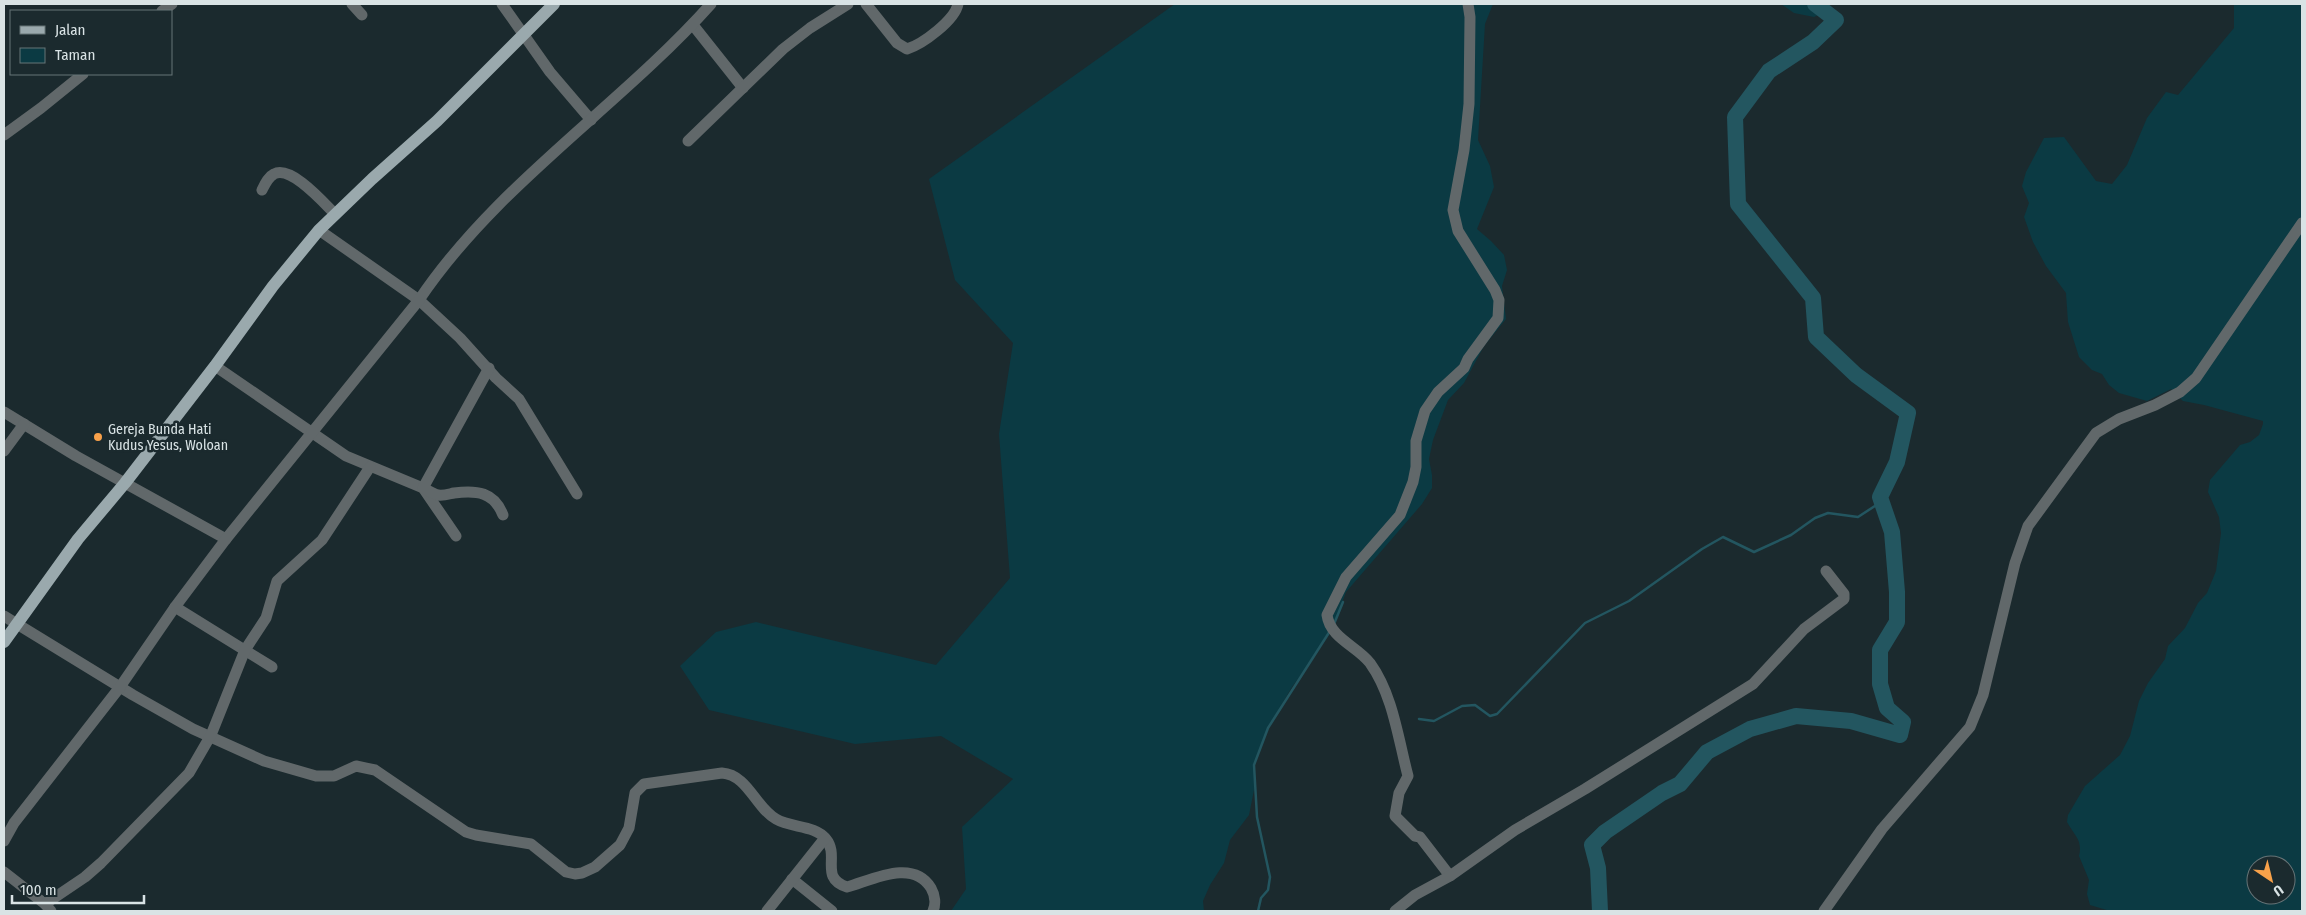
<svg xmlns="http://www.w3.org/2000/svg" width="2306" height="915" font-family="'Fira Sans Condensed',sans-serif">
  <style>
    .green { fill: #0b3a43; fill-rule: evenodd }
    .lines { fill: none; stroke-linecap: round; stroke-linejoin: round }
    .stream { stroke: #235660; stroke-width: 2.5 }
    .river { stroke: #235660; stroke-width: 16 }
    .minor { stroke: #61686a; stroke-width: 11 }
    .major { stroke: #9aa9ad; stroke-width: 12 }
    .poi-dot { fill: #f8a14a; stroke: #1b2a2e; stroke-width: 2 }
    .labels { text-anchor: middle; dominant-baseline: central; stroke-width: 5; stroke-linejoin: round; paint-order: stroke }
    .poi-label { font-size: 14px; fill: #d9e3e5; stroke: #1b2a2e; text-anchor: start }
  </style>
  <rect width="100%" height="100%" fill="#1b2a2e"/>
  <g class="green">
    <polygon points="1175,4 1493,4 1485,24 1478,140 1490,166 1494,187 1477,229 1491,241 1504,255 1507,270 1502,286 1506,319 1484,346 1464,383 1448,400 1433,440 1429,459 1432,475 1432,488 1422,504 1346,592 1336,619 1317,653 1292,687 1268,728 1254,765 1255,785 1249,815 1230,840 1224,863 1210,885 1203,901 1204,911 951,911 966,889 962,827 1013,779 941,736 855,744 709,710 680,666 716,632 756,622 936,665 1010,578 999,434 1013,343 955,280 929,179"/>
    <polygon points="1781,4 1828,4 1831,9 1814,17 1794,13"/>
    <path d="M2234,4H2302V911H2110L2090,905L2087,894L2089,880L2079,856C2083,840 2074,835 2067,822L2068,815L2085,786L2120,755L2130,736L2139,701L2148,683L2165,659L2168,646L2185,628L2198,603L2207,593L2216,571L2221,533L2219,517L2208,492L2210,480L2240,445L2250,442L2259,435L2263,424V421L2204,405L2183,401L2171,389L2147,401L2119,393L2109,385L2102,374L2092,370L2079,357L2068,322L2066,293L2046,266L2033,242L2024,217L2029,203L2022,186L2026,172L2044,138L2064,137L2096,181L2112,184L2127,165L2147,118L2166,92L2178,95L2234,28ZM2256,865H2286V895H2256Z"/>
  </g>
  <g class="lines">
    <g class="stream">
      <polyline points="1334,624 1343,602"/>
      <polyline points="1419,719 1434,721 1462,706 1475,705 1490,716 1497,714 1585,623 1629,601 1702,549 1723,537 1754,552 1791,535 1815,518 1828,513 1858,517 1881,502"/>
      <polyline points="1258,911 1261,898 1268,890 1270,877 1257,817 1254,765 1268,728 1330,631"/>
    </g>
    <polyline class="river" points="1600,911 1598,868 1592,845 1605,832 1662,793 1680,784 1707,752 1750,729 1796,716 1851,721 1900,735 1903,722 1887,708 1880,684 1880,650 1897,622 1897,592 1892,532 1880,497 1897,462 1908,413 1856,375 1816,337 1813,298 1738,204 1735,117 1769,71 1813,42 1836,20 1815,4"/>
    <g class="minor">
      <polyline points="352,4 362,15"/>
      <polyline points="502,4 550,72 591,120"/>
      <path d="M866,4L897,43L907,49C923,44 955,20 958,4"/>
      <polyline points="162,11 172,4"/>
      <polyline points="693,25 743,88"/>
      <polyline points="4,135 41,108 83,74"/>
      <polyline points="688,141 783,49 810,28 848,4"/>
      <path d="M262,190C265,184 268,177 274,174C291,165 323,202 335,214"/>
      <polyline points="319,230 419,300 460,338 496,378 519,399 577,494"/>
      <polyline points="215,366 346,456 423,488 456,536"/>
      <path d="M489,368L423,488C428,490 433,494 438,495C443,496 449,494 454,493C477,490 494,492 503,515"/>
      <polyline points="4,412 76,456 226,539"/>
      <polyline points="4,451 24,424"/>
      <polyline points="175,607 272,667"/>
      <path d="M4,616L133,695L193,729L264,761L316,776H334L356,766L375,770L466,832L476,835L531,844L566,872L575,874L582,873L595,867L620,845L629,828L635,793L644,784L722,773C748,775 755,807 776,819C791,828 815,825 826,839C840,856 819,878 847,887C872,880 913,858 931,888C935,895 936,904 933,911"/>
      <path d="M4,841L14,823L120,687L175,607L226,539L419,300C497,184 619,107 711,4"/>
      <polyline points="4,872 45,904 51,911"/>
      <path d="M1450,876L1420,837L1415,836L1395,816L1399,793L1408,776C1398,738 1393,695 1370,663C1357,646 1330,638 1327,615L1346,577L1400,515L1413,482L1416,467V441L1425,411L1438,392L1464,368L1468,359L1498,318L1499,300L1495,290L1458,231L1453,210L1464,150L1469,104L1470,17L1468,4"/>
      <polyline points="792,879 832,911"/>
      <polyline points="45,904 85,877 101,863 189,773 211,735 245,650 266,618 277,581 322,540 370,467"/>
      <polyline points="767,911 825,838"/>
      <polyline points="1395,911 1415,895 1450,876 1515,830 1585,789 1753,684 1804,629 1844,599 1844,594 1826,571"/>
      <polyline points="1824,911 1882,829 1970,727 1983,695 2015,563 2028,526 2096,433 2119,419 2155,405 2180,392 2196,378 2302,223"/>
    </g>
    <polyline class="major" points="4,642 78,539 125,483 215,366 273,286 319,230 372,179 437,121 554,4"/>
  </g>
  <circle class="poi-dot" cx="98" cy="437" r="5"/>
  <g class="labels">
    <g class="poi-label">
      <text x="108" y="429">Gereja Bunda Hati<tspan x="108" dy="16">Kudus Yesus, Woloan</tspan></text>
    </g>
  </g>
  <rect width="2306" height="915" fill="none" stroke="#d9e3e5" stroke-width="10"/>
  <rect x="10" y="10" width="162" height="65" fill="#1b2a2e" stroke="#677477"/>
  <rect x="20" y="26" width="25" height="8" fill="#9aa9ad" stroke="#677477"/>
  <text x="55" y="35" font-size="15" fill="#d9e3e5">Jalan</text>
  <rect x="20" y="48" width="25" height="15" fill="#0b3a43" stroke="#677477"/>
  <text x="55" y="60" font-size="15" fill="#d9e3e5">Taman</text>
  <g transform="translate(2271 880) rotate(145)"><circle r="24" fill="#1b2a2e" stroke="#677477"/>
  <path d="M0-4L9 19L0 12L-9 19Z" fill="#f8a14a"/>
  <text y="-8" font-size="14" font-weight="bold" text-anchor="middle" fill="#d9e3e5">U</text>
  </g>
  <path d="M12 895v8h132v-8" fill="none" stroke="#d9e3e5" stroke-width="2.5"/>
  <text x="20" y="895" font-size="15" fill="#d9e3e5" stroke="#1b2a2e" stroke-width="4" paint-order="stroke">100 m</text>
</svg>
